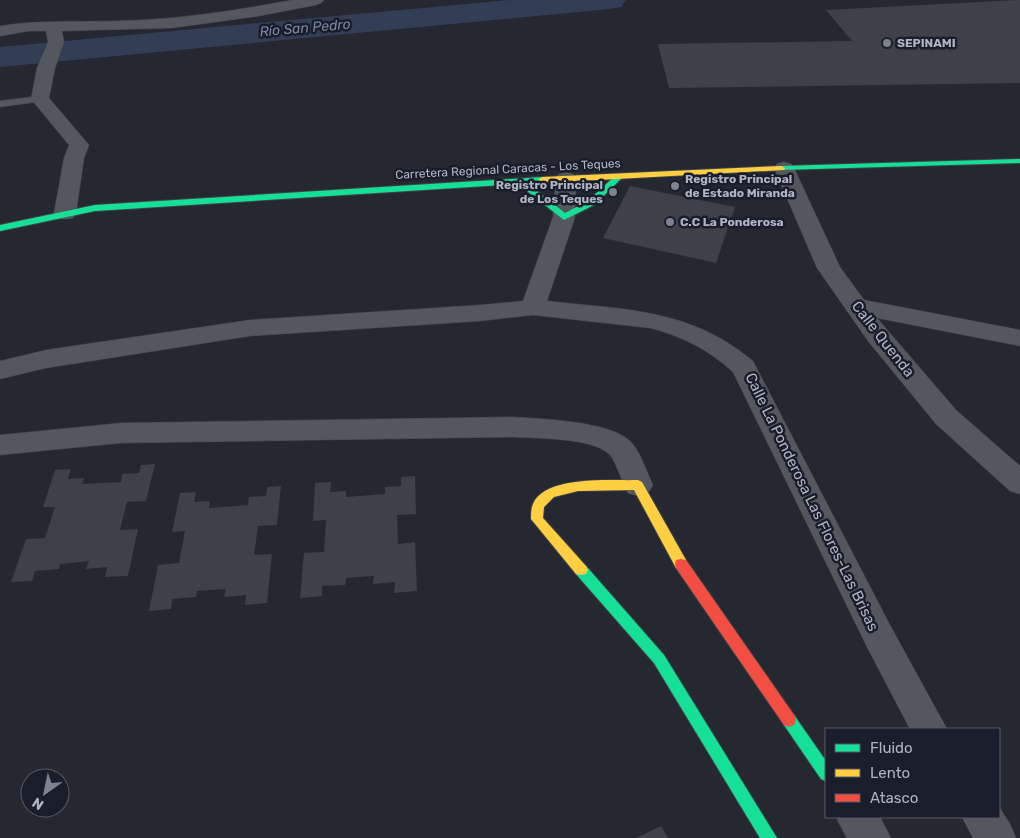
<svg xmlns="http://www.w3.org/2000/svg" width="1020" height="838" font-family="Rubik,sans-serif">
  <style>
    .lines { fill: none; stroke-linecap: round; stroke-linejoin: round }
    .river { fill: #343d56; fill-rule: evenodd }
    .building { fill: #3e4148 }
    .lane-casing { stroke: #414349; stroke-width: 1 }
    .street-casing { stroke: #414349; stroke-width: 1 }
    .fast-casing { stroke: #414349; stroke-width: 2 }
    .slow-casing { stroke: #414349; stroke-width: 2 }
    .jam-casing { stroke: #414349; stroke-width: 2 }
    .lane { fill: #55575e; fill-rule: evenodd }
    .street { fill: #55575e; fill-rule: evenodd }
    .fast { fill: #16e098; fill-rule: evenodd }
    .slow { fill: #ffcf43; fill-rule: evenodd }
    .jam { fill: #f24e42; fill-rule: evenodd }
    .poi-dot { fill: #7f828f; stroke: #1a1e2a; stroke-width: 2 }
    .labels { text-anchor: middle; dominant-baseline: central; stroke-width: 5; stroke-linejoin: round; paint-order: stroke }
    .far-poi-label { font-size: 12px; font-weight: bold; fill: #afb3c2; stroke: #1a1e2a; text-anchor: start }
    .far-street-label { font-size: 12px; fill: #afb3c2; stroke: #1a1e2a }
    .far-water-label { font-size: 14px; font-style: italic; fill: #7986a8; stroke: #1a1e2a }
    .street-label { font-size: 15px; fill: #afb3c2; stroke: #1a1e2a }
  </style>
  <rect width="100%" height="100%" fill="#252830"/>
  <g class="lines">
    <polygon class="river" points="509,0 626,0 621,7 610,9 0,67 0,47"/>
  </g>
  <g class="building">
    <polygon points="1020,0 1020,83 669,88 658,44 852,41 826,10"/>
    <polygon points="630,186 735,207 716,263 603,238"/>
    <polygon points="155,464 146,501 127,502 120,530 138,529 128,576 105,577 107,567 86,569 89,561 60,564 59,569 35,571 32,581 11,582 26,539 45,538 55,507 43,507 55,470 71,469 68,479 84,478 82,484 121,482 122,474 139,473 141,465"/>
    <polygon points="415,476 416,514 397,515 398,544 415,542 417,591 394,593 395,582 373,584 374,576 346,578 345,585 322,586 322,596 300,598 304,553 324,552 326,520 313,521 315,483 331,482 330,492 346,491 346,497 385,494 385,487 401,486 401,477"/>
    <polygon points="281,486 277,525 258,526 254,555 272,554 267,603 245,605 246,595 224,597 226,589 197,591 196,597 172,599 171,609 149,611 158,565 179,563 185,531 172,532 180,493 196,492 194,502 210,501 209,508 248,505 249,497 266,496 267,487"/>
    <polygon points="661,826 668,838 636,838"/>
  </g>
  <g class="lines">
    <g class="lane-casing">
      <polygon id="lane" points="40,96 46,99 44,101 0,107 0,101"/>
    </g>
    <g class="street-casing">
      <g id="street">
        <path d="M292,0H324L321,3L316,5L259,16L172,28L62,31L64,42L55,68L49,98L89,145L84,158L76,213L73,218L65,219L57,218L54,213L64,158L69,145L31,99L37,68L48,42L46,31H29L0,36V26C38,20 76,22 114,21C174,20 234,11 292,0Z"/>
        <polygon points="784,162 791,164 794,168 840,267 864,300 1020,330 1020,346 877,318 956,410 1020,466 1020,494 1010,491 936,424 868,341 817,268 774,168 777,164"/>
        <path d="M566,172L573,174L576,178L575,217L547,301C626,310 689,308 753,361L891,627L947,729H910L867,647L733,372C709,350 682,336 650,328L533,315L480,321L250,336L46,368L0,379V361L46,350L250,320L480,305L523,301L553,217L556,178L559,174Z"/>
        <path d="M514,417C542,419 609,421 630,441C641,452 646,471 653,485L648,493L638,496L628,493C622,483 616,461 609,454C590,437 539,439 514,437L121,443L0,455V435L121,423Z"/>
        <polygon points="999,807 1010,824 1016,838 973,838 962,817 999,817"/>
        <polygon points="836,817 880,817 891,838 847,838"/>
      </g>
    </g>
    <g class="fast-casing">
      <g id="fast">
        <polygon points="1020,159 1020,163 781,170 777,168 781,166"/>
        <polygon points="617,174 623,174 624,176 594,205 564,220 518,184 95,211 0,231 0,225 95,205 542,177 545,178 545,182 527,183 565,213 588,201"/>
        <polygon points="581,565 586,566 664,655 777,838 760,838 654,663 576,574 574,570 576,566"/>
        <polygon points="789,713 794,715 826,761 826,781 821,779 784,725 782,720 784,715"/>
      </g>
    </g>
    <g class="slow-casing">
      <g id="slow">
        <polygon points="781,166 785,168 784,170 542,183 538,180 542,177"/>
        <path d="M638,480L642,482L686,560L687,564L686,568L681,569L676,568L634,490L578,491L554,497L544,507L543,518L586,566L588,570L586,574L581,575L576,574L531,519C531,514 531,508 533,504C545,475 612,481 638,480Z"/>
      </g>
    </g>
    <g class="jam-casing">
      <polygon id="jam" points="681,559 686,560 794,715 796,720 794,725 789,727 784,725 676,568 675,564 676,560"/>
    </g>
    <use href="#lane" class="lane"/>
    <use href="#street" class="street"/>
    <use href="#fast" class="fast"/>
    <use href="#slow" class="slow"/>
    <use href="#jam" class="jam"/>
  </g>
  <g class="poi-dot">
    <circle cx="887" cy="43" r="5"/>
    <circle cx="675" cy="186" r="5"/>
    <circle cx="613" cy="192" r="5"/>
    <circle cx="670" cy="222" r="5"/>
  </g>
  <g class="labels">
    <g class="far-poi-label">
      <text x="897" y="43">SEPINAMI</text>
      <text x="685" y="179">Registro Principal<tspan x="685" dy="14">de Estado Miranda</tspan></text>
      <text x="603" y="185" text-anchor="end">Registro Principal<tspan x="603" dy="14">de Los Teques</tspan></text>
      <text x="680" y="222">C.C La Ponderosa</text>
    </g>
    <g class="far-street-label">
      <text transform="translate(508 169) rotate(-3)">Carretera Regional Caracas - Los Teques</text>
    </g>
    <g class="far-water-label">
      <text transform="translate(305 28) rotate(-5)">Río San Pedro</text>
    </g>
    <g class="street-label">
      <text transform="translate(883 339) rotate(52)">Calle Quenda</text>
      <text transform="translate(812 502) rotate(64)">Calle La Ponderosa Las Flores-Las Brisas</text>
    </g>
  </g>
  <rect x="825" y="728" width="175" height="90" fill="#1a1e2a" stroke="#565a67"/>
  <rect x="835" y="744" width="25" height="8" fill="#16e098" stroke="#565a67"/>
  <text x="870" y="753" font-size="15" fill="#afb3c2">Fluido</text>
  <rect x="835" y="769" width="25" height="8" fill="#ffcf43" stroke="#565a67"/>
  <text x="870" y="778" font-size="15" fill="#afb3c2">Lento</text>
  <rect x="835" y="794" width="25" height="8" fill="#f24e42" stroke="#565a67"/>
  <text x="870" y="803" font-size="15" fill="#afb3c2">Atasco</text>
  <g transform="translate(45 793) rotate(213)"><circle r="24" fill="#1a1e2a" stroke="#565a67"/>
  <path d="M0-4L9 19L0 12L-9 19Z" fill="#7f828f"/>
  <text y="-8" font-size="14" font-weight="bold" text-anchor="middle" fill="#afb3c2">N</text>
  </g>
</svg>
